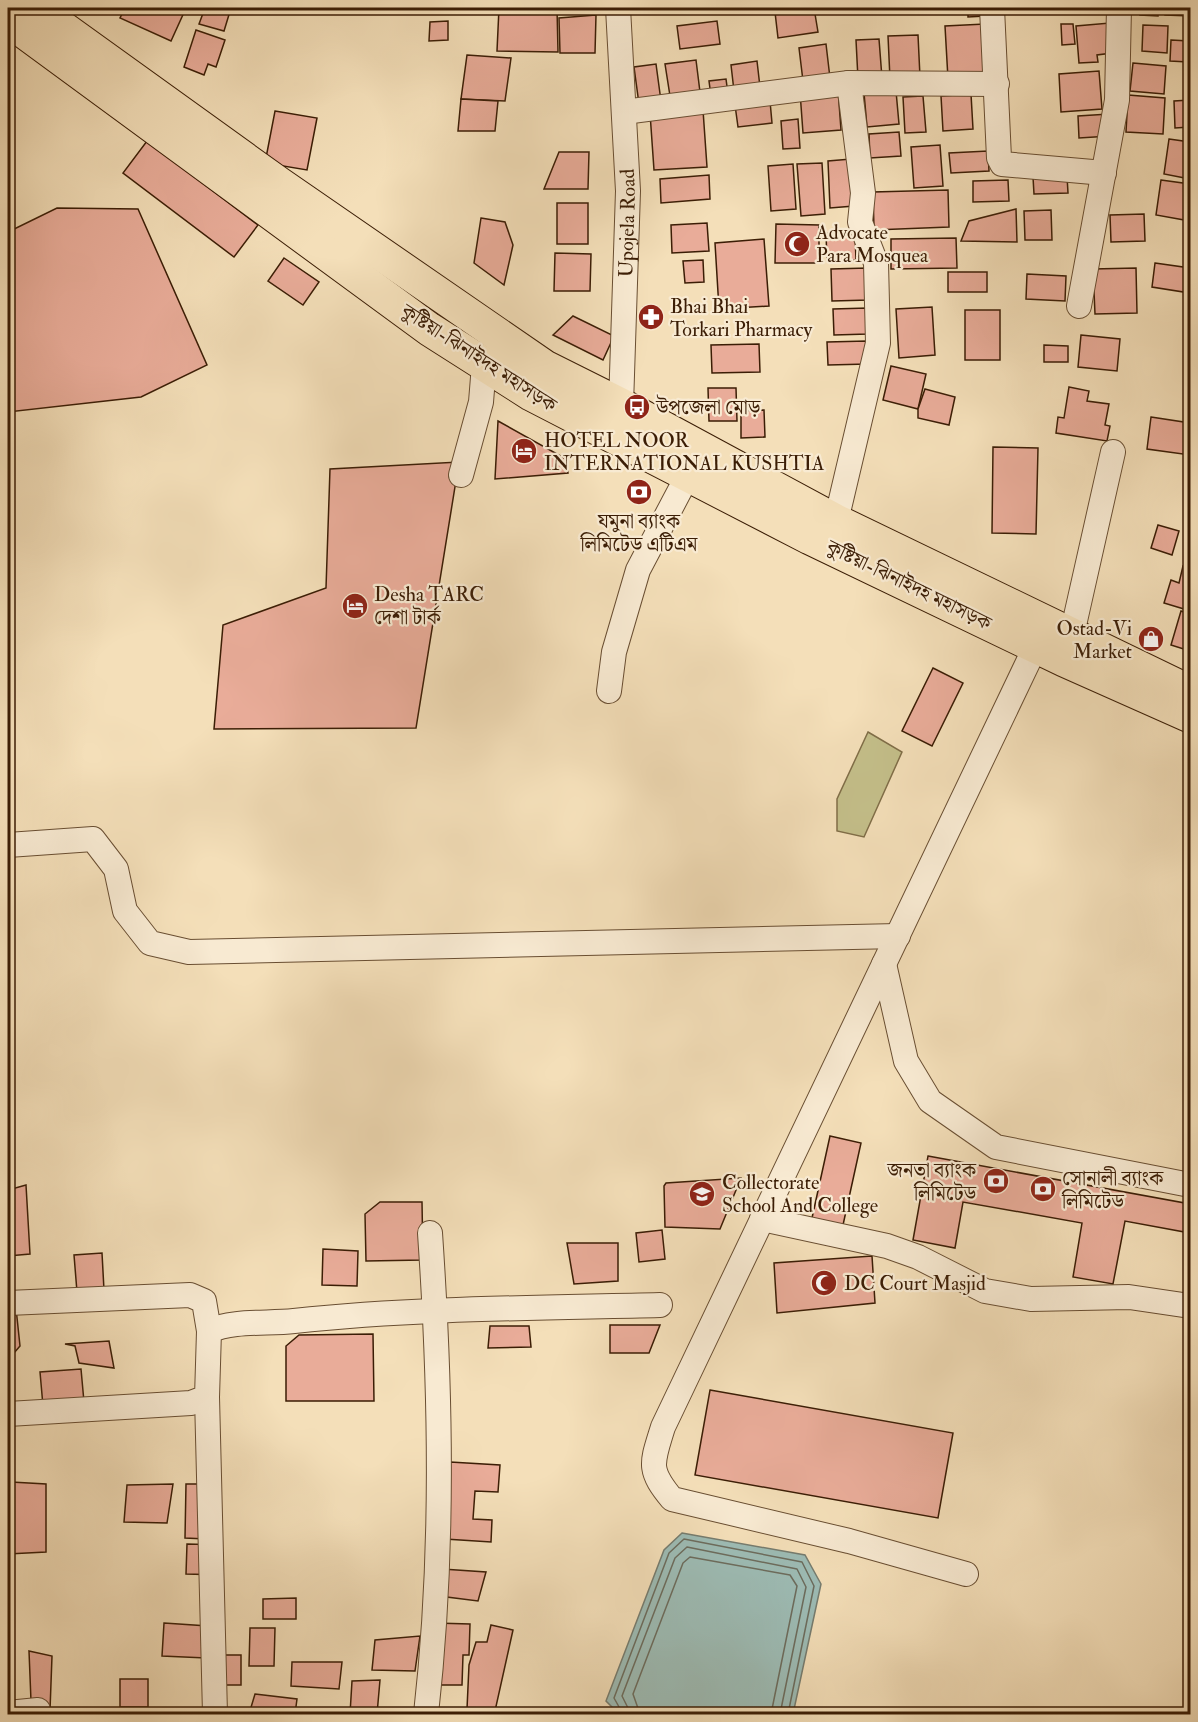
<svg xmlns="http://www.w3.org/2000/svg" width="1198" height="1722" font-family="'IM FELL Double Pica','Noto Serif Bengali',serif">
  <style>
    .green { fill: #c4bf8a; stroke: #806e48; stroke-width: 1.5 }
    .water { fill: #9dbcb5; stroke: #767c6f; stroke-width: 1.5 }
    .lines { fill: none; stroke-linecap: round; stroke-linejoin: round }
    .shore { stroke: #6c6c5d; stroke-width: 1.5 }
    .building { fill: #e9ac99; stroke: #3b1d05; stroke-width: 1.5 }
    .minor-casing { stroke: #694e32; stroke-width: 26 }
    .highway-casing { stroke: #3b1d05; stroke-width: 35 }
    .minor { stroke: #f8ead2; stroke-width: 24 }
    .highway { stroke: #f4dfb9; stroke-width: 33 }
    .labels { text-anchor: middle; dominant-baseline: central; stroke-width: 4.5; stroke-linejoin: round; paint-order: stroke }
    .street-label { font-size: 20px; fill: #3b1d05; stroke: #f8ead2 }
    .poi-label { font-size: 20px; fill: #3b1d05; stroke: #f8ead2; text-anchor: start }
  </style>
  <rect width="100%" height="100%" fill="#f4dfb9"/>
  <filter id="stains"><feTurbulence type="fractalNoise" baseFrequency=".00333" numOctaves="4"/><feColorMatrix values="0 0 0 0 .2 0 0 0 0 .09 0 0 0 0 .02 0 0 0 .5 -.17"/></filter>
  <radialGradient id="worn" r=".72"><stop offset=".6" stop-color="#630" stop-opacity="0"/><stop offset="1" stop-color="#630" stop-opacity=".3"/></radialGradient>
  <polygon class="green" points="868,732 902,752 864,837 837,831 837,799"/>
  <polygon class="water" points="682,1533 805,1555 821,1584 793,1714 619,1714 606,1701 664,1550"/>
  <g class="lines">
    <g class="shore">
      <polyline points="623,1714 614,1698 669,1553 684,1539 802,1562 814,1586 788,1714"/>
      <polyline points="631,1714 622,1696 675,1558 687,1547 797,1569 806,1587 780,1714"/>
      <polyline points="640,1714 633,1694 683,1563 690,1557 790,1575 797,1586 771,1714"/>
    </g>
  </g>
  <g class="building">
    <polygon points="125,8 154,9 186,8 171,41 120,18"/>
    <polygon points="205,8 231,8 224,31 199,24"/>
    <polygon points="499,8 557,8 558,52 497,51"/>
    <polygon points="714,8 731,8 732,12 714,14"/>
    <polygon points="795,8 814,8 818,32 778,38 775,12"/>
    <polygon points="968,8 985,8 985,16 968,17"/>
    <polygon points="1140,8 1158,8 1158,16 1140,15"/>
    <polygon points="1165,8 1190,8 1190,16 1165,15"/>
    <polygon points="596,15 595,53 560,53 559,18"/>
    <polygon points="448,21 448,40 429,41 430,22"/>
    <polygon points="717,21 720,44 680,49 677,26"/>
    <polygon points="1110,23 1112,53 1097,55 1098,62 1079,63 1076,26"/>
    <polygon points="985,24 988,77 948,79 945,26"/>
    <polygon points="1061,24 1073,24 1075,44 1062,45"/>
    <polygon points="1143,25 1168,26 1167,53 1142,51"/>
    <polygon points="196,30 225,40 216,67 208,64 204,75 184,67"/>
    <polygon points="918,35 920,77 890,79 888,36"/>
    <polygon points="879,39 882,78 858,79 856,40"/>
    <polygon points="1171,40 1189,41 1188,62 1170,61"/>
    <polygon points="826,44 830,78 803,81 799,48"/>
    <polygon points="467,55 511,58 505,101 461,99"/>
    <polygon points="696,60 700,92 670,96 665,64"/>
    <polygon points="757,61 760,87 734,91 731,65"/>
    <polygon points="1133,63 1166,66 1164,94 1130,91"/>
    <polygon points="656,64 661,101 639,104 634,67"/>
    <polygon points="1099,71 1102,109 1061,112 1059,74"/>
    <polygon points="726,79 728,94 711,96 709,81"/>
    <polygon points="838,89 841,130 803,133 800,92"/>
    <polygon points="896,91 899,124 867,127 864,93"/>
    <polygon points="971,94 973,129 943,131 941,96"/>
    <polygon points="1128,95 1165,98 1163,134 1126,132"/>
    <polygon points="923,96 926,132 905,133 903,97"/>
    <polygon points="461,99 498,101 495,131 458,131"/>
    <polygon points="1190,100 1190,127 1175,128 1174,101"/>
    <polygon points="770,101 772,123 738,127 735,105"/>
    <polygon points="703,110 707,167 654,170 650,113"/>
    <polygon points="275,111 317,118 307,170 265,163"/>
    <polygon points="1109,114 1110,136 1079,138 1078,116"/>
    <polygon points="798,119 800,148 783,149 781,121"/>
    <polygon points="899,132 901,156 870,158 869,134"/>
    <polygon points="1169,139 1190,142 1190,179 1164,174"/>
    <polygon points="147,141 258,225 234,257 123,173"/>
    <polygon points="940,145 943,186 914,188 911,147"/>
    <polygon points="988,151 989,171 951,173 949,153"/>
    <polygon points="559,152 589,152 588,189 544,189"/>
    <polygon points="851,159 854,206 830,208 828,161"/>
    <polygon points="822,163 825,214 801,216 797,164"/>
    <polygon points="793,164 796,209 771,211 768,166"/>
    <polygon points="709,175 710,199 661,203 660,179"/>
    <polygon points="1067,176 1068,193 1034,194 1033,177"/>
    <polygon points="1008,180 1009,201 973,202 973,181"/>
    <polygon points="1161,180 1190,184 1190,221 1156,215"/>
    <polygon points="948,190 949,227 874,230 873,192"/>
    <rect x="557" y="203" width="31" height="41"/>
    <polygon points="57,208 138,209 207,365 141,397 8,412 8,297 13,297 8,276 8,232"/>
    <polygon points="1016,209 1017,242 961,241 969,221"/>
    <polygon points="1051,210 1052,240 1025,240 1024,211"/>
    <polygon points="1144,214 1145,241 1111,242 1110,215"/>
    <polygon points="481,218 505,222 513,245 504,285 474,263"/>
    <polygon points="707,223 709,251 672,253 671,225"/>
    <polygon points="776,224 819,225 819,263 775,263"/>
    <polygon points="826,233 855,233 856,260 827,261"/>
    <polygon points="956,238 957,268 891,269 891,239"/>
    <polygon points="764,239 769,306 719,309 715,243"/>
    <polygon points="555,253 591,254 590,291 554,291"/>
    <polygon points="284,258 319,282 303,305 268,281"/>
    <polygon points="703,260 704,282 685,283 683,261"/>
    <polygon points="1155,263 1190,268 1190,293 1152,287"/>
    <polygon points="868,268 869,300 832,301 831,269"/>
    <polygon points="1136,268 1137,313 1095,314 1093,269"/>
    <rect x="948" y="272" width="39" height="20"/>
    <polygon points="1027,274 1066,276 1065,301 1026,299"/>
    <polygon points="932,307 935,355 899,358 896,309"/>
    <polygon points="868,308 868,334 834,335 833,309"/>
    <rect x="965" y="310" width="35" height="50"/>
    <polygon points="573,316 614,336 603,360 553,335"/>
    <polygon points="1081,335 1120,339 1117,371 1078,367"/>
    <polygon points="867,341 868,364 828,365 827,342"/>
    <polygon points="759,344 760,372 712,373 711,345"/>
    <polygon points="1044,345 1068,346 1068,362 1044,362"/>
    <polygon points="891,366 926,374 918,409 883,400"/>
    <polygon points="1069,387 1089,391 1087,401 1109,404 1105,425 1110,426 1107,441 1056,433 1058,417 1064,418"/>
    <polygon points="708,388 736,388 737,421 709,421"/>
    <polygon points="925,389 955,397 949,425 918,418 918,409"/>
    <polygon points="764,410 765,437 741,438 741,411"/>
    <polygon points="1151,417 1190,423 1190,455 1147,449"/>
    <polygon points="498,421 566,459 568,473 495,479"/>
    <polygon points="993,447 1038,448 1036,534 992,533"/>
    <polygon points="459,462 416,728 214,729 223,625 326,588 330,469"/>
    <polygon points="1158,525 1179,531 1172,555 1151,548"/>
    <polygon points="1190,539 1190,564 1184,562"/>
    <polygon points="1183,566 1190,568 1190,589 1184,609 1164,603 1171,580 1179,583"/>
    <polygon points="1181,611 1190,614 1190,651 1171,645"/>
    <polygon points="933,668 963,683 932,746 902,731"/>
    <polygon points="830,1136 861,1143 843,1225 812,1218"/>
    <polygon points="928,1156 1190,1204 1190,1233 1125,1221 1113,1284 1073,1277 1082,1223 963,1202 955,1248 913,1240"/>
    <polygon points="741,1178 720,1229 665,1227 664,1186 666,1183"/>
    <polygon points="26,1185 30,1254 8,1256 8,1190"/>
    <polygon points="380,1202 422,1202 423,1260 366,1261 365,1214"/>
    <polygon points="662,1230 665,1259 639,1262 636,1233"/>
    <polygon points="567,1243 618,1243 618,1281 574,1284"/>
    <polygon points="323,1249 358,1251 357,1286 322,1285"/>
    <polygon points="102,1253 104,1290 77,1292 74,1255"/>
    <polygon points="872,1256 875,1303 777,1313 774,1263"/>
    <polygon points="16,1308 20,1346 8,1360 8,1310"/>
    <polygon points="610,1325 660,1325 649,1353 610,1353"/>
    <polygon points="490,1326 529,1326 531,1347 488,1348"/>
    <polygon points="373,1334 374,1401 286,1401 286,1346 299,1335"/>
    <polygon points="109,1341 114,1368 79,1363 75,1346 65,1344"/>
    <polygon points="81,1369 84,1402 43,1406 40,1372"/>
    <polygon points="710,1390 953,1433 938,1518 695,1475"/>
    <polygon points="450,1462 500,1465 498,1492 475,1491 473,1519 492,1520 491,1542 445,1539"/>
    <polygon points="11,1482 46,1484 46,1552 8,1554"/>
    <polygon points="173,1484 167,1523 124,1522 127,1485"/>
    <polygon points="186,1484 207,1484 206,1539 185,1538"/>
    <polygon points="187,1544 222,1545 222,1575 186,1574"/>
    <polygon points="442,1569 486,1572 478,1601 439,1596"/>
    <polygon points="296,1598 296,1619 263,1619 263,1599"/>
    <polygon points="164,1623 208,1626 206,1658 162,1656"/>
    <polygon points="434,1623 470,1624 469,1655 463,1655 462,1685 433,1685"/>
    <polygon points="491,1625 513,1630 495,1711 467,1709 469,1665 476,1642 487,1642"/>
    <polygon points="250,1628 275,1628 274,1666 249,1666"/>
    <polygon points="420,1636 415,1671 372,1670 375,1640"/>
    <polygon points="29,1651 52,1656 50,1710 31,1701"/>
    <rect x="217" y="1655" width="24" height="30"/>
    <polygon points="292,1662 342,1662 339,1689 291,1686"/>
    <polygon points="8,1678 13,1680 15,1713 8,1712"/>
    <rect x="120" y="1679" width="28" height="28"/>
    <polygon points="380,1680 377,1714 350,1714 352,1681"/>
    <polygon points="255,1694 297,1699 295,1714 249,1714"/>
    <polygon points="38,1710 103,1710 103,1714 39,1714"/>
    <rect x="138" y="1713" width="33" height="1"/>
  </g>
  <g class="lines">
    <g class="minor-casing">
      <g id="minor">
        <polyline points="992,8 999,158 1002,164 1104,173"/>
        <polyline points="624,112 849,83 997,84"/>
        <polyline points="1079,306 1117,100 1119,8"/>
        <path id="s1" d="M616,418L621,405L628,191L618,8"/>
        <polyline points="461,475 481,402 484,365"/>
        <polyline points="836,521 878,343 876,263 860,222 863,193 849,83"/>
        <polyline points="1072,634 1113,452"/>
        <polyline points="609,691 614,652 638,570 688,475"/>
        <polyline points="8,845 93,839 116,869 125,911 150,943 189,952 898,936"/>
        <polyline points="884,964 906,1061 930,1101 996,1147 1190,1185"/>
        <polyline points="762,1219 887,1246 918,1257 985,1291 1031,1299 1129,1297 1190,1306"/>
        <polyline points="8,1303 190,1295 204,1301 209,1331"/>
        <polyline points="207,1397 215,1714"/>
        <path d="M8,1414L191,1403L207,1397L209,1331C233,1320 267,1324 294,1321C416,1308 538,1308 660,1305"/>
        <path d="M966,1574L849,1541L672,1499C647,1469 652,1463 663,1427L1042,633"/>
        <polyline points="8,1713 38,1710"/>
        <path d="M426,1714C444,1555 441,1393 430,1233"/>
      </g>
    </g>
    <g class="highway-casing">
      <g id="highway">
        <polyline points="35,8 278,183 545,367 621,405 836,521 1190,692"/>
        <polyline points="8,20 429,329 531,394 810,538 1064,660 1190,716"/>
      </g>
    </g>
    <use href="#minor" class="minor"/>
    <use href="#highway" class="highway"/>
  </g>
  <defs>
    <g id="mosque-disc" transform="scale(1.35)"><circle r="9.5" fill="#8f2418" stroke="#f8ead2"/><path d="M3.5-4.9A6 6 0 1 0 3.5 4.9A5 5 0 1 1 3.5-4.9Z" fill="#fff"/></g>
    <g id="pharmacy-disc" transform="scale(1.35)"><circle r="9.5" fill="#8f2418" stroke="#f8ead2"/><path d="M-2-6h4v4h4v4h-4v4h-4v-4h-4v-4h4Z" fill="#fff"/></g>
    <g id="bus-disc" transform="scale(1.35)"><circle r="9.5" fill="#8f2418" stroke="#f8ead2"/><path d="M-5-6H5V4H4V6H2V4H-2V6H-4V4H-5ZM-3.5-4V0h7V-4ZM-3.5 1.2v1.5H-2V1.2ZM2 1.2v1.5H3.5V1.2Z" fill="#fff"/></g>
    <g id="hotel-disc" transform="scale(1.35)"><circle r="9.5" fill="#8f2418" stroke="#f8ead2"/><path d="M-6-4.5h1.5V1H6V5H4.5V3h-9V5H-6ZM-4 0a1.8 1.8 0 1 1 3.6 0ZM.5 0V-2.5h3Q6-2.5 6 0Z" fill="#fff"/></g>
    <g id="bank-disc" transform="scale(1.35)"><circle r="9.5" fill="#8f2418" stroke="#f8ead2"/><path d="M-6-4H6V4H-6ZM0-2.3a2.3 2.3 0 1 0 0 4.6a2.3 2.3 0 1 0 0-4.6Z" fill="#fff"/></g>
    <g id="shop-disc" transform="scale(1.35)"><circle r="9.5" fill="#8f2418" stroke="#f8ead2"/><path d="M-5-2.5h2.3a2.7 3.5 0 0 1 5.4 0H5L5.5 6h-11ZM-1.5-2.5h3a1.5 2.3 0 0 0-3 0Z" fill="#fff"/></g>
    <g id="school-disc" transform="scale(1.35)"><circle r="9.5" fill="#8f2418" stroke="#f8ead2"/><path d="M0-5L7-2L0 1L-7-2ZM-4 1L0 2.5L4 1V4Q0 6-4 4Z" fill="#fff"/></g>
  </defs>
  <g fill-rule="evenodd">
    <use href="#mosque-disc" x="797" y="244"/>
    <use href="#pharmacy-disc" x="651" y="317"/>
    <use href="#bus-disc" x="637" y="407"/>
    <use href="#hotel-disc" x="524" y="451"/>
    <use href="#bank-disc" x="639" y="492"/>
    <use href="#hotel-disc" x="355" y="606"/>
    <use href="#shop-disc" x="1151" y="639"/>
    <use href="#bank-disc" x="996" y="1181"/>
    <use href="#bank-disc" x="1043" y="1189"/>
    <use href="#school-disc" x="702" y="1194"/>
    <use href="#mosque-disc" x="824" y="1283"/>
  </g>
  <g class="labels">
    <g class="street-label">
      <text stroke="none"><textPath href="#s1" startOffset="196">Upojela Road</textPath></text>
      <text transform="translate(479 358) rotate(33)">কুষ্টিয়া-ঝিনাইদহ মহাসড়ক</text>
      <text transform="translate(909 585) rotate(26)">কুষ্টিয়া-ঝিনাইদহ মহাসড়ক</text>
    </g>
    <g class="poi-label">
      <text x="816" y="232">Advocate<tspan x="816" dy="23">Para Mosquea</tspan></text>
      <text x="670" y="306">Bhai Bhai<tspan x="670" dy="23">Torkari Pharmacy</tspan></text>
      <text x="656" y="407">উপজেলা মোড়</text>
      <text x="544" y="440">HOTEL NOOR<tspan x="544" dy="23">INTERNATIONAL KUSHTIA</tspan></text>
      <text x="639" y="521" text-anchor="middle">যমুনা ব্যাংক<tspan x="639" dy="23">লিমিটেড এটিএম</tspan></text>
      <text x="374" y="594">Desha TARC<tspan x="374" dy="23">দেশা টার্ক</tspan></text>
      <text x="1132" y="628" text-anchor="end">Ostad-Vi<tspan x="1132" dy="23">Market</tspan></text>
      <text x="976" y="1170" text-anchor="end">জনতা ব্যাংক<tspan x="976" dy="23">লিমিটেড</tspan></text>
      <text x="1062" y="1178">সোনালী ব্যাংক<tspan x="1062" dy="23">লিমিটেড</tspan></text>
      <text x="722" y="1182">Collectorate<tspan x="722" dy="23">School And College</tspan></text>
      <text x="844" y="1283">DC Court Masjid</text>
    </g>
  </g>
  <rect width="1198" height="1722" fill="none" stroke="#f4dfb9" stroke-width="30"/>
  <rect x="9" y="9" width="1180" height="1704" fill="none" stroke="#3b1d05" stroke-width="3"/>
  <rect x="15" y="15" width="1168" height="1692" fill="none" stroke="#3b1d05" stroke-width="1.5"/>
  <rect width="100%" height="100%" filter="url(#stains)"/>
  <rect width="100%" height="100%" fill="url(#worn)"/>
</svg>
